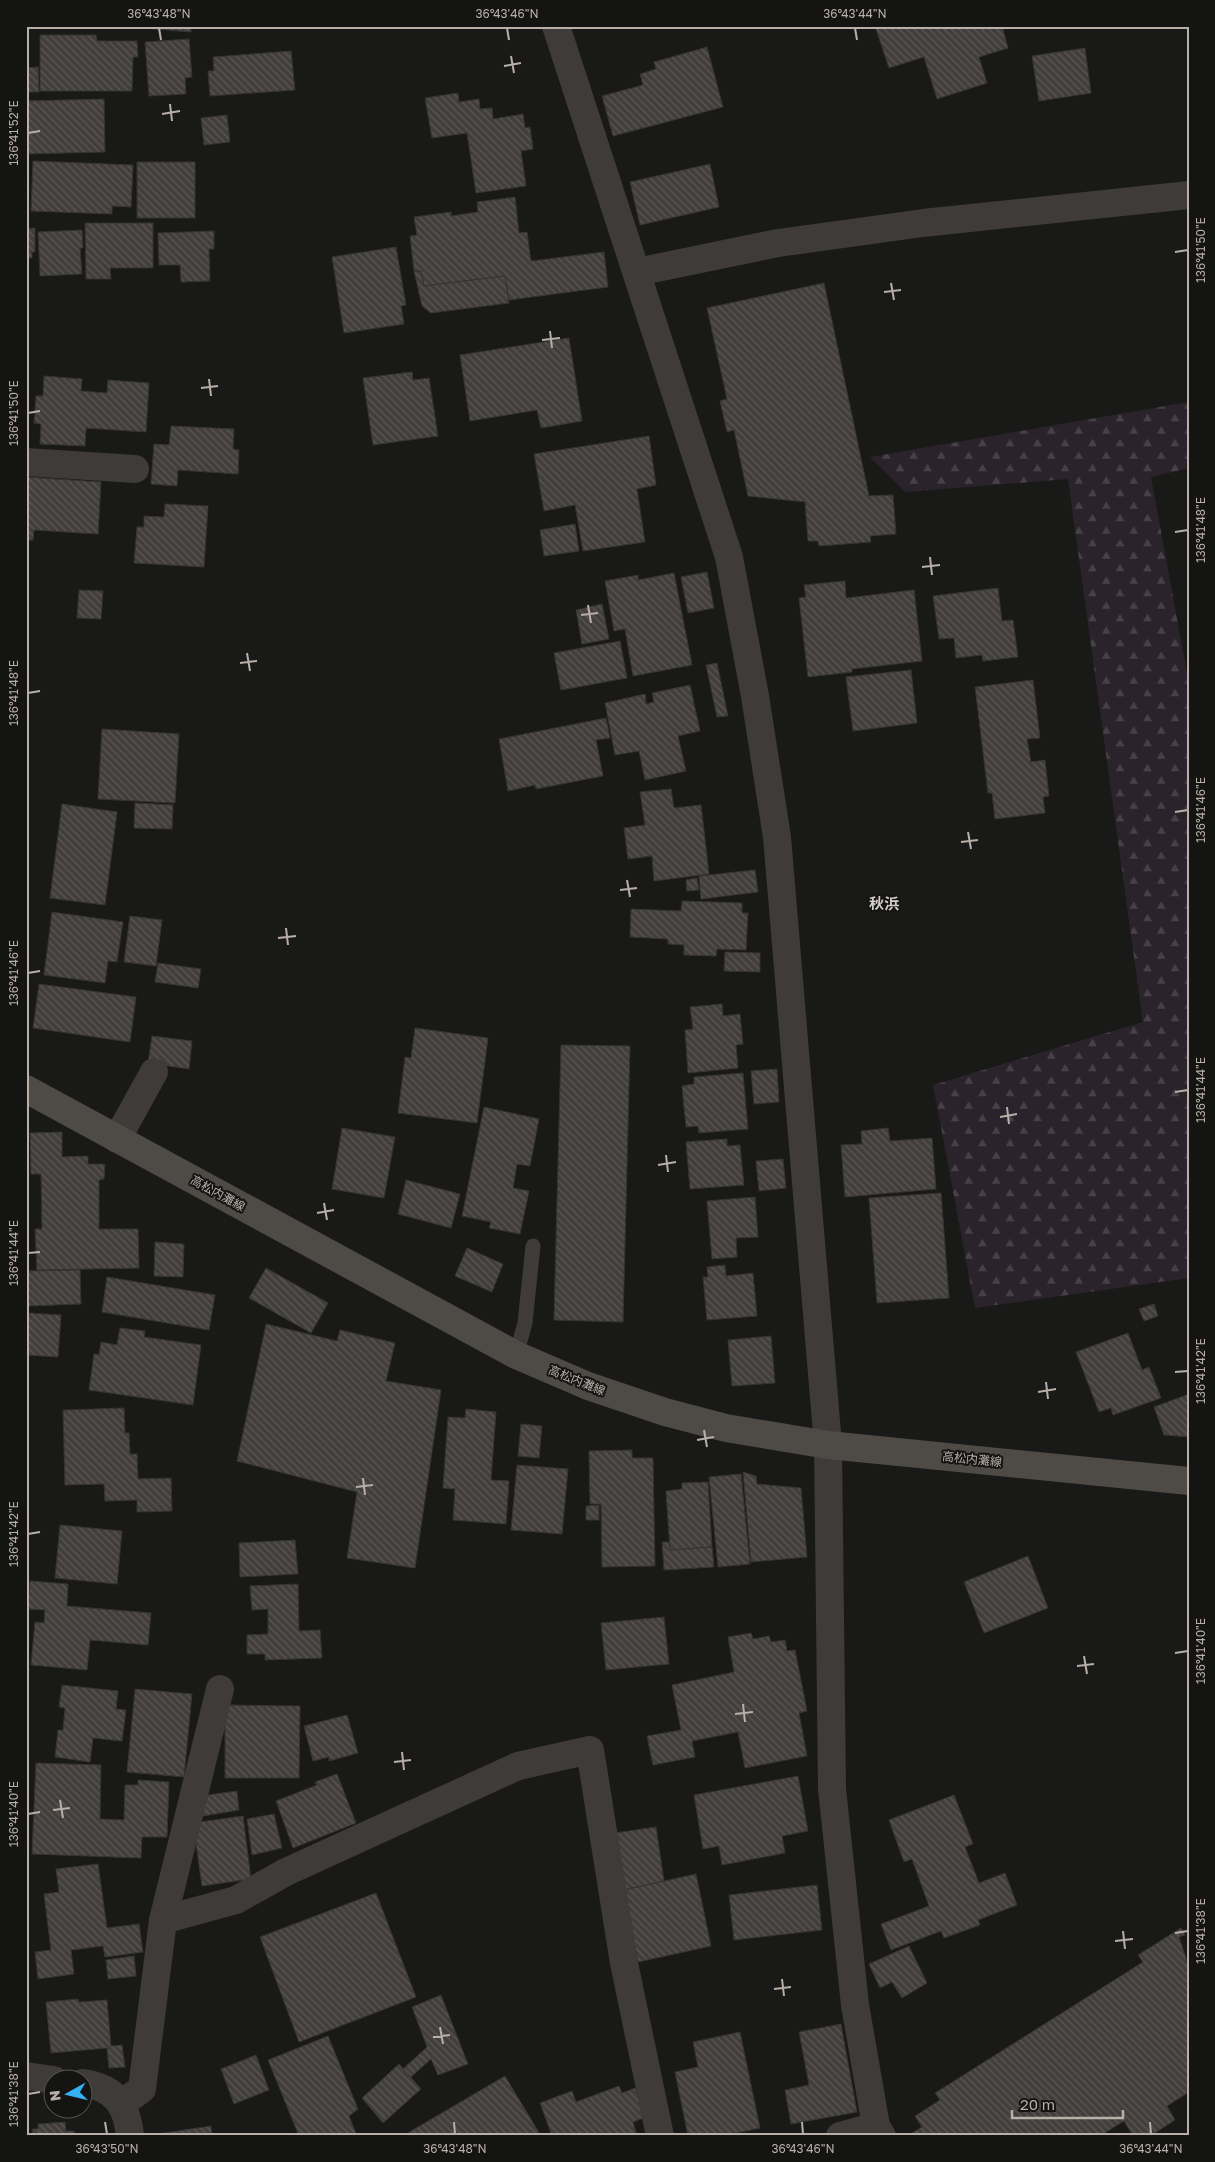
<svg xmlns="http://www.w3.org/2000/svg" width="1215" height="2162" font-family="'Golos Text','Noto Sans JP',sans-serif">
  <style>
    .forest { fill: url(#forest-firs) }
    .building { fill: url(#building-back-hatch); stroke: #353431 }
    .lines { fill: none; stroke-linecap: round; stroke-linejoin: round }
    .lane { stroke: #3e3b38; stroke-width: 15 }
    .street { stroke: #3e3b38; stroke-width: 28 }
    .secondary { stroke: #4e4a46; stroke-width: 28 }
    .ticks { fill: none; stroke: #b9afa9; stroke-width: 2 }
    .labels { text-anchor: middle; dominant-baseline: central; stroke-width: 4; stroke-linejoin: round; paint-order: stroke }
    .street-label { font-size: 12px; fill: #b9afa9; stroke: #141412 }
    .quarter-label { font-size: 15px; font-weight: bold; fill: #d5cfca; stroke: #141412 }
    .neatline { fill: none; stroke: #b9afa9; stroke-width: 2 }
    .ticks-label { font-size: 12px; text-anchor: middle; fill: #b9afa9 }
  </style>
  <defs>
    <pattern id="forest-firs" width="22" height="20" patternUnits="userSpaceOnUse" patternTransform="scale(1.25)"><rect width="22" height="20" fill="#2a232c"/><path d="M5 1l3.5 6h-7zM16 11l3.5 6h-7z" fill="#474048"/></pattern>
    <pattern id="building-back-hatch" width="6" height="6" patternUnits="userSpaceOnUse" patternTransform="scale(1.25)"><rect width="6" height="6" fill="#413e3c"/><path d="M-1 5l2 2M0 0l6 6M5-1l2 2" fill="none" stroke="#5a5755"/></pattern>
  </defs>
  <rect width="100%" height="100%" fill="#191917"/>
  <polygon class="forest" points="1189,402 1189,468 1151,477 1189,684 1189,1278 975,1308 933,1085 1143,1022 1068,479 905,492 870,457"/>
  <g class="building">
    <polygon points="144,26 191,26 191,32 144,28"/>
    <polygon points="875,26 1002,26 1008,48 979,57 987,83 937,99 924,57 889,68"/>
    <polygon points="40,35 96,35 97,41 137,41 138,57 133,57 132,91 40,91"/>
    <polygon points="189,39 192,77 185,78 186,94 149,96 145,42"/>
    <polygon points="707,47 723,107 613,136 602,96 643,85 640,74 656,69 654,62"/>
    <polygon points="1085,48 1091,93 1039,101 1032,56"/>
    <polygon points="291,51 295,90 210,96 208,71 214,71 213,57"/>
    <polygon points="38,67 39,92 26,92 26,68"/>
    <polygon points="458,93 459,102 479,99 480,109 492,108 493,119 523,114 525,128 530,127 533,149 521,151 526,186 476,193 467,133 432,138 425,98"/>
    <polygon points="104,99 105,152 26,154 26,101"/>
    <polygon points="227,115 230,142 204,145 201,118"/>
    <polygon points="33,161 133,165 131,207 112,206 112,214 31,211"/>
    <rect x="137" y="162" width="58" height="56"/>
    <polygon points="710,164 719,207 640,225 630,182"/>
    <polygon points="515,197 519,233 527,232 531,261 604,252 608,287 509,300 505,276 424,286 421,271 414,271 410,236 417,235 414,217 451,212 451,216 478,212 477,202"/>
    <polygon points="85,223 153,223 153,268 110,268 111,279 86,279"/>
    <polygon points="35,228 35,252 32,252 32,258 26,258 26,229"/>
    <polygon points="82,230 83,248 80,248 82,274 40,276 38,232"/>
    <polygon points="214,231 214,249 209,249 210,281 181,282 180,265 159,265 158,233"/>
    <polygon points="396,247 406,305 401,306 404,324 344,333 332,257"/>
    <polygon points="414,271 421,271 424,286 505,276 509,303 431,313 422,306"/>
    <polygon points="824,283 869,496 893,495 896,534 870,536 871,542 819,546 818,541 808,541 805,502 748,496 734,430 727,432 720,401 727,399 707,308"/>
    <polygon points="569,338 582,421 541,428 537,410 470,421 460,355"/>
    <polygon points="412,372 413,380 429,378 438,436 373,445 363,378"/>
    <polygon points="44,376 82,379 81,391 107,393 108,380 149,383 146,432 86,428 85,446 40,444 41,424 34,423 36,396 43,396"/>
    <polygon points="171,426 234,429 233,449 239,450 238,474 178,470 177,486 151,484 154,444 169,445"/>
    <polygon points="649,436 656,485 637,489 645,542 583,551 575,505 544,511 534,454"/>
    <polygon points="26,477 101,482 98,534 34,530 33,540 26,540"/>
    <polygon points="165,504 208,506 204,567 134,563 137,527 144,527 144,516 164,517"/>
    <polygon points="575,524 579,551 544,556 540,530"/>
    <polygon points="707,572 714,608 688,613 681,577"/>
    <polygon points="674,573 692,665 633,676 625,629 614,631 605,581 638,575 638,580"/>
    <polygon points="845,581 846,598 914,590 922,661 852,669 852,672 808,677 799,598 806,597 804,585"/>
    <polygon points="998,588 1002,621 1013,620 1018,657 983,661 982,655 956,658 954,638 939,639 933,596"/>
    <polygon points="79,590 103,591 101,619 77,618"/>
    <polygon points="602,604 609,639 582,644 576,610"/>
    <polygon points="620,641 627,678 561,690 554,653"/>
    <polygon points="717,663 728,716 717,717 706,665"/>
    <polygon points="911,670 917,723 853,731 846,677"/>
    <polygon points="1033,680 1040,738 1027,739 1031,762 1045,760 1049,796 1043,797 1045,813 995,819 992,793 988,793 975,687"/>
    <polygon points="690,685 700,731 678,736 686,771 645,780 639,751 615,755 605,703 645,694 646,704 654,702 652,693"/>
    <polygon points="606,718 610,738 596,740 603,776 536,789 535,785 508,791 499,739"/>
    <polygon points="102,729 179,734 175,803 98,799"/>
    <polygon points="671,789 674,808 701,805 709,874 654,881 652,856 628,859 624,828 645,825 640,792"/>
    <polygon points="135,803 173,805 172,829 134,828"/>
    <polygon points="62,804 117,812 105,905 50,898"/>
    <polygon points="755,870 758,892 701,899 699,876"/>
    <polygon points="697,878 699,890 687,891 686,880"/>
    <polygon points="682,901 742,903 742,913 748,913 746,950 717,949 716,956 684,955 684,945 668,944 668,939 630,937 631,909 681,911"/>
    <polygon points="52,912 123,922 117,962 108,961 105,983 44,975"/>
    <polygon points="130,916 162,920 156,966 124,962"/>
    <polygon points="725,952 760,953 760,972 724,971"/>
    <polygon points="158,963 201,969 198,988 155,982"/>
    <polygon points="39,984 136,997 130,1042 33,1028"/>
    <polygon points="722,1004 723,1016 740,1014 743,1044 736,1045 738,1068 688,1073 685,1030 693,1029 690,1007"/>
    <polygon points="415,1028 488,1038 477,1123 398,1113 405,1057 411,1058"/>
    <polygon points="152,1036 192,1041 189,1069 148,1063"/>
    <polygon points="561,1045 630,1046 623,1322 554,1320"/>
    <polygon points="777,1069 779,1102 754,1104 751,1071"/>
    <polygon points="743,1073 748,1129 699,1133 698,1126 686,1127 682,1086 694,1084 694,1077"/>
    <polygon points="484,1107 539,1119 530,1166 517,1164 513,1188 529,1191 520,1234 489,1228 491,1222 462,1216"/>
    <polygon points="342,1128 395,1137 384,1198 332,1189"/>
    <polygon points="888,1128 890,1141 932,1138 936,1189 845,1197 841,1145 862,1144 861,1131"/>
    <polygon points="62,1132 62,1157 88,1156 88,1164 105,1164 104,1179 99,1180 99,1229 138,1229 139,1268 37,1270 35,1229 42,1229 41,1174 31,1174 30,1133"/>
    <polygon points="727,1139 727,1146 740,1145 744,1185 690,1189 686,1142"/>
    <polygon points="783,1159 786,1188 759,1191 756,1161"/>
    <polygon points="406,1180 460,1194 451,1228 398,1214"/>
    <polygon points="941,1193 949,1298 877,1303 869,1198"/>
    <polygon points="755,1197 758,1237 736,1238 737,1257 712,1259 707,1201"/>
    <polygon points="155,1242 184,1244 183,1277 154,1276"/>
    <polygon points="467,1248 503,1264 492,1292 455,1276"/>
    <polygon points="725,1265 726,1276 753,1273 757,1316 707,1320 703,1277 708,1277 707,1267"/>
    <polygon points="266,1268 328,1303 311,1333 249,1298"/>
    <polygon points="80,1270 81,1304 28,1306 27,1271"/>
    <polygon points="107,1277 215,1295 209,1330 102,1312"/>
    <polygon points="1154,1304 1158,1316 1144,1321 1139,1309"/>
    <polygon points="29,1313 61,1315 58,1357 27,1355"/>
    <polygon points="266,1324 337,1341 340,1330 395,1343 386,1381 441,1390 415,1568 347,1558 357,1492 237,1461"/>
    <polygon points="120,1328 145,1331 144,1337 201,1345 193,1405 89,1390 94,1354 99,1355 101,1342 117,1345"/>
    <polygon points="1128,1333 1142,1370 1149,1367 1161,1398 1113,1415 1111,1408 1099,1412 1076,1352"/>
    <polygon points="771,1336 775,1383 732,1386 728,1340"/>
    <polygon points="1189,1394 1189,1437 1164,1435 1154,1407"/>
    <polygon points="124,1408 125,1433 129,1433 130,1454 137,1454 138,1479 171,1478 172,1511 137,1512 137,1500 105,1501 104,1484 65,1485 63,1410"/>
    <polygon points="466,1409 496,1412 491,1480 509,1481 506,1524 453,1520 455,1489 443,1488 448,1417 465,1418"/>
    <polygon points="521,1424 542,1426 539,1458 518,1456"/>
    <polygon points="632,1450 632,1458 653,1458 655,1566 602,1567 601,1504 590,1504 589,1451"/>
    <polygon points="517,1465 568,1469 562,1534 511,1530"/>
    <polygon points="743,1472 756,1476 757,1484 801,1488 807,1557 751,1562"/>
    <polygon points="741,1474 750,1564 718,1567 709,1477"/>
    <polygon points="708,1482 712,1547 670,1550 666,1491 682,1489 682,1483"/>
    <polygon points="599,1505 599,1520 586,1520 586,1506"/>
    <polygon points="60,1525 122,1531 117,1584 55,1578"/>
    <polygon points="295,1540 298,1574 240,1577 239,1543"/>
    <polygon points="662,1542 669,1542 670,1550 712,1547 714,1567 664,1570"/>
    <polygon points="1028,1556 1048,1608 984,1633 964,1582"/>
    <polygon points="30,1581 68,1584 67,1606 151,1613 148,1645 90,1640 87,1670 31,1665 35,1622 44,1623 45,1610 28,1609"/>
    <polygon points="298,1584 299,1631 320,1630 322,1658 265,1660 265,1654 247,1654 247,1635 268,1634 268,1609 252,1610 250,1586"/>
    <polygon points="664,1617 669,1664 606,1670 601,1623"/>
    <polygon points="751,1633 753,1639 769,1636 771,1642 785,1640 787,1651 795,1650 807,1711 799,1713 807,1756 745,1768 738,1732 692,1741 695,1757 653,1765 647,1736 681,1730 672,1685 734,1672 728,1637"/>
    <polygon points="62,1685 118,1691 116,1709 126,1710 122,1741 93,1738 90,1762 55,1757 58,1730 63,1730 65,1708 59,1707"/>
    <polygon points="135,1689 192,1694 184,1777 127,1772"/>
    <polygon points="225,1705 300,1706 299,1778 225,1778"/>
    <polygon points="347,1715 358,1753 329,1761 329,1757 313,1761 304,1726"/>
    <polygon points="36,1763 101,1765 100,1819 124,1820 125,1785 138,1785 138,1780 169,1782 167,1837 142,1837 141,1858 32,1854"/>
    <polygon points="337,1774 356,1823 293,1848 276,1801 317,1785 315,1782"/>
    <polygon points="798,1776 808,1831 782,1836 785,1853 722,1865 719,1846 703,1849 694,1795"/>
    <polygon points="237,1791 239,1810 203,1816 200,1796"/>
    <polygon points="954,1795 973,1844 965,1847 979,1883 1005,1873 1017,1905 978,1920 980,1925 944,1938 941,1931 891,1950 881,1924 929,1906 912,1859 904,1862 889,1820"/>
    <polygon points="274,1814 282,1848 252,1855 247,1819"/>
    <polygon points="243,1816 251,1879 202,1886 193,1823"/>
    <polygon points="656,1827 664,1881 624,1890 615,1833"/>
    <polygon points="98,1864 107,1928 139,1924 143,1952 105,1957 103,1946 71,1950 74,1974 38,1979 35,1952 51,1950 44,1894 59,1892 56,1869"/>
    <polygon points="696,1874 711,1946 638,1962 624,1890"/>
    <polygon points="817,1885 822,1930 734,1940 729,1895"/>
    <polygon points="376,1893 416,1997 299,2042 260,1937"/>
    <polygon points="1181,1928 1185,1935 1179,1937 1189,1967 1189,2092 1167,2106 1175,2120 1150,2136 1133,2136 1124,2121 1100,2136 907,2136 922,2127 915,2116 940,2100 935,2093 1143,1962 1138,1955"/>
    <polygon points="909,1946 927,1983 902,1998 892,1982 880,1988 869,1964"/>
    <polygon points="134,1956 136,1976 108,1979 106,1960"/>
    <polygon points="441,1995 468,2064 438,2075 431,2059 411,2077 403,2069 427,2047 412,2007"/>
    <polygon points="78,1999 79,2002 107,2000 111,2046 122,2045 125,2067 109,2068 107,2048 51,2053 46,2002"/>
    <polygon points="841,2024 857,2112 791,2124 785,2090 809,2085 799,2032"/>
    <polygon points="740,2032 760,2128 722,2136 688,2136 675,2072 698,2067 693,2042"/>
    <polygon points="328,2036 358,2109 349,2116 357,2136 299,2136 268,2060"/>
    <polygon points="256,2055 269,2090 234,2104 221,2069"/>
    <polygon points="399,2064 421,2089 383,2123 362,2098"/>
    <polygon points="505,2076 541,2136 407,2136 406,2134"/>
    <polygon points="619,2086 622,2093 635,2088 646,2117 633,2122 637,2136 552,2136 540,2103 572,2091 576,2102"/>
    <polygon points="65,2122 66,2131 74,2131 75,2136 33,2136 32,2129 38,2129 38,2124"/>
    <polygon points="211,2126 212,2136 157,2136 157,2134"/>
  </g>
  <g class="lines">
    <polyline class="lane" points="516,1355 525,1323 533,1246"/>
    <g class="street">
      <polyline points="556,26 729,557 755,696 777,837 828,1445 832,1789 855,2005 876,2126 882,2136"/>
      <polyline points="637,272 778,243 923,223 1189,195"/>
      <polyline points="26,462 135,469"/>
      <polyline points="117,1139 154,1072"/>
      <polyline points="163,1920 236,1900 286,1872 518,1766 590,1750 624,1963 660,2136"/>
      <polyline points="26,2076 54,2080"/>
      <path d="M82,2083C115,2087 127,2105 130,2136"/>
      <polyline points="121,2104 142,2089 163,1920 220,1689"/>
      <polyline points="840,2136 876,2126"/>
    </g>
    <polyline class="secondary" points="26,1089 516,1355 588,1386 665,1412 726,1428 828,1445 1189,1481"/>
  </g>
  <path class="ticks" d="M159,28L161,40M507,28L509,40M855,28L857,40M511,56L514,73M504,66L521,63M170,104L172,121M162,114L180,111M28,133L40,131M1175,252L1188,250M891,283L894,300M884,292L901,290M550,331L552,348M542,340L560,338M209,379L211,396M201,388L218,386M28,413L40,411M1175,532L1188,530M930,557L932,575M922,567L940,565M588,605L591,623M581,615L598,613M247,653L250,671M240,663L257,661M28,693L40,691M1175,812L1188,810M968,832L971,849M961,842L978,840M627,880L630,897M620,890L637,888M286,928L288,945M278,938L296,936M28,973L40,971M1175,1092L1188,1090M1007,1107L1009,1124M1000,1117L1017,1114M666,1155L668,1172M658,1165L676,1162M324,1203L327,1220M317,1213L334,1210M28,1253L40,1252M1175,1372L1188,1371M1046,1382L1048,1399M1038,1392L1056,1389M704,1430L707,1447M697,1440L714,1437M363,1478L365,1495M356,1487L373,1485M28,1534L40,1532M1175,1653L1188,1651M1084,1656L1087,1674M1077,1666L1094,1664M743,1704L745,1722M735,1714L753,1712M402,1752L404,1770M394,1762L411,1760M60,1800L63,1818M53,1810L70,1808M28,1814L40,1812M1123,1931L1125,1949M1175,1933L1188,1931M1115,1941L1133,1939M782,1979L784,1996M774,1989L791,1987M440,2027L443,2044M433,2037L450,2035M28,2094L40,2092M105,2122L107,2134M454,2122L455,2134M802,2122L803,2134M1150,2122L1151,2134"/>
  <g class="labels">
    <g class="street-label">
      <text transform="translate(218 1193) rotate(29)">高松内灘線</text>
      <text transform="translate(577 1380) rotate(22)">高松内灘線</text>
      <text transform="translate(972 1459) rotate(6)">高松内灘線</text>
    </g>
    <g class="quarter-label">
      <text x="884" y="903">秋浜</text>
    </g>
  </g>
  <rect width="1215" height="2162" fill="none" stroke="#141412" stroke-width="55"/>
  <g transform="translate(68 2094) rotate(262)"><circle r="24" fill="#141412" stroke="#56524e"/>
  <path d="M0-4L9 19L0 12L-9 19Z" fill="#35b1f3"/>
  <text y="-8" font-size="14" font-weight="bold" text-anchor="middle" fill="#b9afa9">N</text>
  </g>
  <path d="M1012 2110v8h111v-8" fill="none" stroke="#b9afa9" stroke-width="2.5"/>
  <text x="1020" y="2110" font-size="15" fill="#b9afa9" stroke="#141412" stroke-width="4" paint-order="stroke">20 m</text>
  <rect x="28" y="28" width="1160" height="2106" class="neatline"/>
  <g class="ticks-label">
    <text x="159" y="18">36°43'48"N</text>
    <text x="507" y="18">36°43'46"N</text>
    <text x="855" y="18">36°43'44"N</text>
    <text transform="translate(14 133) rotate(-90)" y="4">136°41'52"E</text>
    <text transform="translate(1201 250) rotate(-90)" y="4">136°41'50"E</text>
    <text transform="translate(14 413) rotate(-90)" y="4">136°41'50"E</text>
    <text transform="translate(1201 530) rotate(-90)" y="4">136°41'48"E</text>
    <text transform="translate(14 693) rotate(-90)" y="4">136°41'48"E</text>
    <text transform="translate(1201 810) rotate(-90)" y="4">136°41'46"E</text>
    <text transform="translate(14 973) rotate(-90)" y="4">136°41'46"E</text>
    <text transform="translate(1201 1090) rotate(-90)" y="4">136°41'44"E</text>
    <text transform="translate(14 1253) rotate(-90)" y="4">136°41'44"E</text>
    <text transform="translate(1201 1371) rotate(-90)" y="4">136°41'42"E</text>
    <text transform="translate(14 1534) rotate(-90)" y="4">136°41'42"E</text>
    <text transform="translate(1201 1651) rotate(-90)" y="4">136°41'40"E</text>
    <text transform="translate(14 1814) rotate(-90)" y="4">136°41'40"E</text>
    <text transform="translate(1201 1931) rotate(-90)" y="4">136°41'38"E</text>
    <text transform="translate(14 2094) rotate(-90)" y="4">136°41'38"E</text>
    <text x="107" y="2153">36°43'50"N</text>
    <text x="455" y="2153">36°43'48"N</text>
    <text x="803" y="2153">36°43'46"N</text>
    <text x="1151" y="2153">36°43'44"N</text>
  </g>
</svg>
